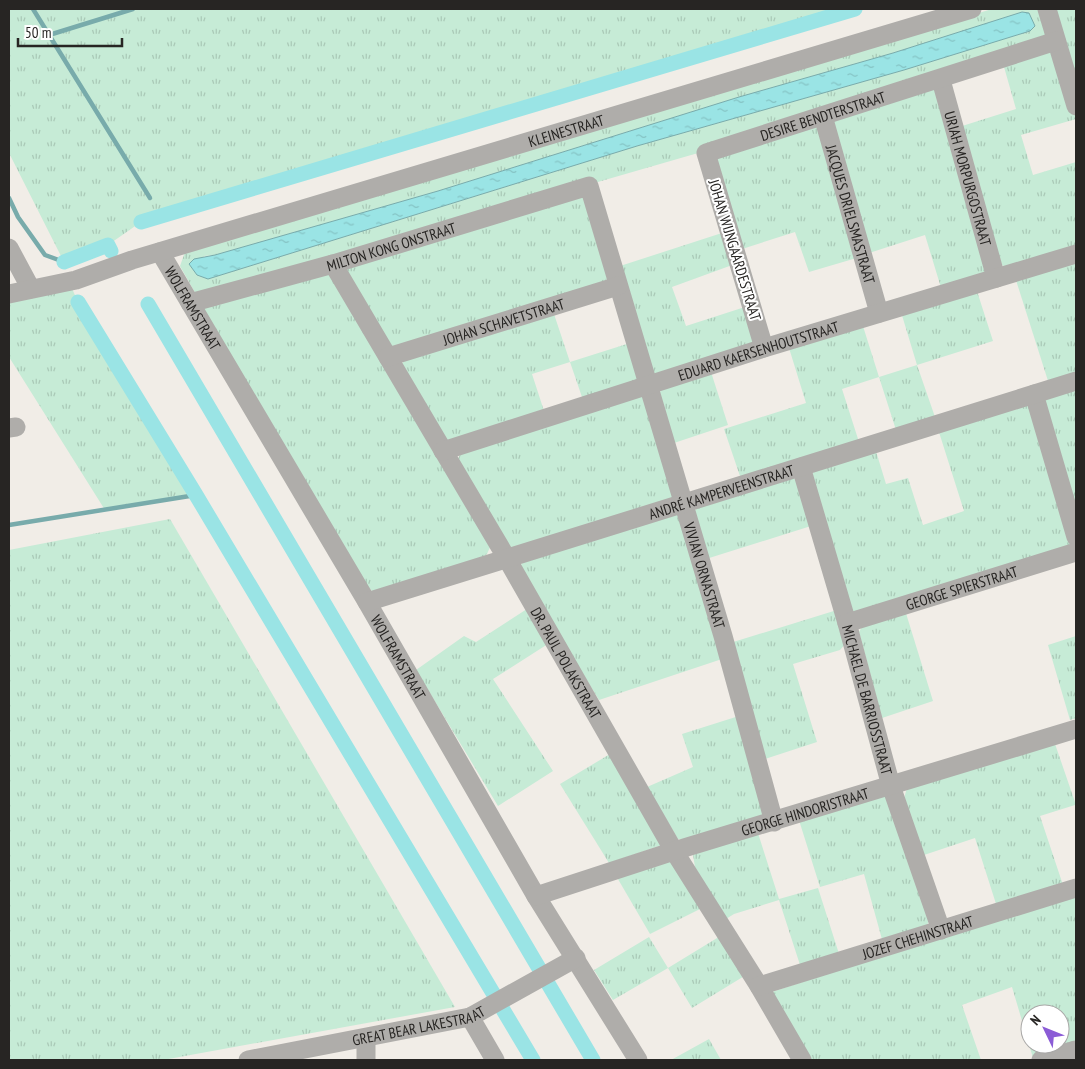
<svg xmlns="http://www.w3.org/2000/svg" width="1085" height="1069" font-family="'PT Sans Narrow',sans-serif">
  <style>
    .grass { fill: url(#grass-tufts); fill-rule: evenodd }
    .water { fill: url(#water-ripples); stroke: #78abab }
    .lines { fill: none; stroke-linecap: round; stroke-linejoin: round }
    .stream { stroke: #78abab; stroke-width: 4.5 }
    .canal { stroke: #9ae4e5; stroke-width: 15 }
    .minor { stroke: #afadaa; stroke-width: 19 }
    .labels { text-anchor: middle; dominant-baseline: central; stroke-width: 4; stroke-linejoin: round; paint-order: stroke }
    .street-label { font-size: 15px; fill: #272523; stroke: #fff }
  </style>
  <defs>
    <pattern id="grass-tufts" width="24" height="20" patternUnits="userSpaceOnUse" patternTransform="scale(1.25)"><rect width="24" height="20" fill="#c6ebd6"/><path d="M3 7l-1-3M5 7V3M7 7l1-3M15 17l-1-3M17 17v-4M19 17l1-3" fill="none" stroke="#aac9b7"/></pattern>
    <pattern id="water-ripples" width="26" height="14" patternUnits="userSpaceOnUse" patternTransform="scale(1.25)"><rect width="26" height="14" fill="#9ae4e5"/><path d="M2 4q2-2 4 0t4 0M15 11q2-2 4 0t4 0" fill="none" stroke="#85c3c4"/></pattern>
  </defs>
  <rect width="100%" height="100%" fill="#f1ede7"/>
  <g class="grass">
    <polygon points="9,9 855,9 141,222 108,245 64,262 9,153"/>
    <path d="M992,9H1042L1076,119L1021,135L1033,175L1076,162V248L1007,268L1002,265L959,127L1016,109L1000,53L705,151L198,298L180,266L185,252ZM1022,12L1035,26L1030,31L904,70L637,146L208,279L197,275L204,256L215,255L438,191L739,97L893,53Z"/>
    <polygon points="1053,9 1076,9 1076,90"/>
    <polygon points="932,88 939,93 989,274 942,291 925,235 866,254 830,130 834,117"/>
    <polygon points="816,124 860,257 809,272 795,232 739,250 715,159"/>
    <polygon points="572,194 587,198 610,273 603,286 396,351 384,343 343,264"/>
    <polygon points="725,232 735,264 672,287 686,326 748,306 757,345 651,377 617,267"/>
    <polygon points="1076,257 1076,376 1049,384 1015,277"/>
    <polygon points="330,268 491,545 487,554 479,560 373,592 365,584 201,305"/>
    <polygon points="70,284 78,302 196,495 105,510 9,357 9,299"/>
    <polygon points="976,288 993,341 917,365 935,417 896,430 879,377 842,389 859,442 741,479 724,429 806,403 789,348 862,323 879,377 917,365 901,312"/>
    <polygon points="553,311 570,362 630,343 640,374 637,381 583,400 570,362 532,374 545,414 447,441 402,364 405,358"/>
    <polygon points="711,372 728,425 671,444 658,397 661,390"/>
    <polygon points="1076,386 1076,518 1044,403 1048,396"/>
    <polygon points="643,393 679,499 518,548 508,547 458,459 461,452"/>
    <polygon points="1026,404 1032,407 1071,542 1068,548 862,614 850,611 811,476 815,470 875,448 886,484 908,478 923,525 964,511 938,429"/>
    <polygon points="790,476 797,481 811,526 706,559 694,512 697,508"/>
    <polygon points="679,514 725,658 599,700 521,573 520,567 523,561"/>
    <polygon points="170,519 455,1007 163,1060 9,1060 9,550"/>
    <polygon points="530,607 551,642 493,679 553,771 498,806 416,670 464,636 476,642"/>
    <polygon points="837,610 847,642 840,650 793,664 817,742 765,759 730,643"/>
    <polygon points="905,610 933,701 882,718 859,632 863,625"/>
    <polygon points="1076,636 1076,718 1070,720 1048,645"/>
    <polygon points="742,715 767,812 759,817 684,839 678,839 647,787 693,767 682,734"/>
    <polygon points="1053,738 1076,805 1076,810 1075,805 1040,816 1063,885 997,907 975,838 921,856 904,799 906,791 911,784"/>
    <polygon points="615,751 662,845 609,863 560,784"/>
    <polygon points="885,793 929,921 926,927 883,943 864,874 820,887 798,817"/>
    <polygon points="757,830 779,899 818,888 840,957 801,968 779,900 734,914 726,919 695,867 693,855"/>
    <polygon points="670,855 706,906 650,934 615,874"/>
    <path d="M1076,892V1044L1033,1058L1012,987L962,1005L981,1060H807L772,992ZM1030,1014H1060V1044H1030Z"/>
    <polygon points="722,935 746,975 692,1008 668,968 613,1000 594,970 649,937 668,968"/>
    <polygon points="709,1039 721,1060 671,1060"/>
  </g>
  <polygon class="water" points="1022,12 1029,13 1035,26 1030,31 904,70 637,146 208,279 197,275 189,264 194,259 215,255 438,191 739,97 893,53"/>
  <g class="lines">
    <g class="stream">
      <polyline points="33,9 150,198"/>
      <polyline points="49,35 133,9"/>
      <polyline points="9,198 18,217 45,255 64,262"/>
      <polyline points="9,525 196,495"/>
    </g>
    <g class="canal">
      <polyline points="141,222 855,9"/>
      <polyline points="64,262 108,245 111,251"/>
      <polyline points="78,302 196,495 533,1060"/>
      <polyline points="148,304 593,1060"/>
    </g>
    <g class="minor">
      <polyline points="1047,9 1076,106"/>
      <path id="s1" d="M941,80L996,278"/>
      <path id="s2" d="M823,116L879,313"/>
      <polyline points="9,248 31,289"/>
      <path id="s3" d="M160,252L367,602L536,896L638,1060"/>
      <path id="s4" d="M333,264L506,557L674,851L759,986L802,1060"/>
      <path id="s5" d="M9,294L76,280L132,260L972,9"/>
      <path id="s6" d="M190,303L333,264L589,186L723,636L774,822"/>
      <path id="s7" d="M764,348L706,153L1056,41"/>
      <path id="s8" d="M388,357L618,286"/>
      <polyline points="1034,394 1076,537"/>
      <polyline points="9,428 16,427"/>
      <path id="s9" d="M443,451L764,348L1076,254"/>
      <path id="s10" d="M801,467L847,623L891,786L941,930"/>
      <path id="s11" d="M367,602L1076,381"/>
      <path id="s12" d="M847,623L1076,552"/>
      <path id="s13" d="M536,896L674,851L1076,729"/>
      <path id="s14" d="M759,986L1076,888"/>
      <polyline points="470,1017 495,1060"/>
      <polyline points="366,1039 366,1060"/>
      <path id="s15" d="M248,1060L470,1017L576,958"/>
      <polyline points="1041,1060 1076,1050"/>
    </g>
  </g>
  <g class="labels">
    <g class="street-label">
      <text stroke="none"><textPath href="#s7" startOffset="326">DESIRE BENDTERSTRAAT</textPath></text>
      <text stroke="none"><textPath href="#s5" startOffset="581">KLEINESTRAAT</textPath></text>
      <text stroke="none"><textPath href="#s1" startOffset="102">URIAH MORPURGOSTRAAT</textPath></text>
      <text stroke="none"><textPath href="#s2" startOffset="102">JACQUES DRIELSMASTRAAT</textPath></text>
      <text stroke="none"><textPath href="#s6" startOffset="209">MILTON KONG ONSTRAAT</textPath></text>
      <text transform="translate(735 250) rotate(73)">JOHAN WIJNGAARDESTRAAT</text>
      <text stroke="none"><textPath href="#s3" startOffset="65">WOLFRAMSTRAAT</textPath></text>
      <text stroke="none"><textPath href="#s8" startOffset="121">JOHAN SCHAVETSTRAAT</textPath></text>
      <text stroke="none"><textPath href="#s9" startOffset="331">EDUARD KAERSENHOUTSTRAAT</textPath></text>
      <text stroke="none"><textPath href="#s11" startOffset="371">ANDRÉ KAMPERVEENSTRAAT</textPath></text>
      <text stroke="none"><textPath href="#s6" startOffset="822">VIVIAN ORNASTRAAT</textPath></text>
      <text stroke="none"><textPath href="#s12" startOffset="120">GEORGE SPIERSTRAAT</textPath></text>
      <text stroke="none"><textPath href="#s3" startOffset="470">WOLFRAMSTRAAT</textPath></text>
      <text stroke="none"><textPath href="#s4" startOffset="462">DR. PAUL POLAKSTRAAT</textPath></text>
      <text stroke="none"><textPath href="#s10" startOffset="242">MICHAEL DE BARRIOSSTRAAT</textPath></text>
      <text stroke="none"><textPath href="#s13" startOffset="282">GEORGE HINDORISTRAAT</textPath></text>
      <text stroke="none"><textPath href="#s14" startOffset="166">JOZEF CHEHINSTRAAT</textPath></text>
      <text stroke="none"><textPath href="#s15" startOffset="174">GREAT BEAR LAKESTRAAT</textPath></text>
    </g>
  </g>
  <rect width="1085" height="1069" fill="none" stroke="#272523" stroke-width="20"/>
  <g transform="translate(1045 1029) rotate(313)"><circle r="24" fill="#ffffff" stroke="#a9a8a7"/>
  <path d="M0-4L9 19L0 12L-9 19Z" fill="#8b5cd6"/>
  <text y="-8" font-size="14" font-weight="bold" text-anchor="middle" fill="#272523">N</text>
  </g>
  <path d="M18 38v8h104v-8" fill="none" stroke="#272523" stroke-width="2.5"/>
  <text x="25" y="38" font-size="15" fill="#272523" stroke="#ffffff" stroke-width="4" paint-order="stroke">50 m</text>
</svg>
